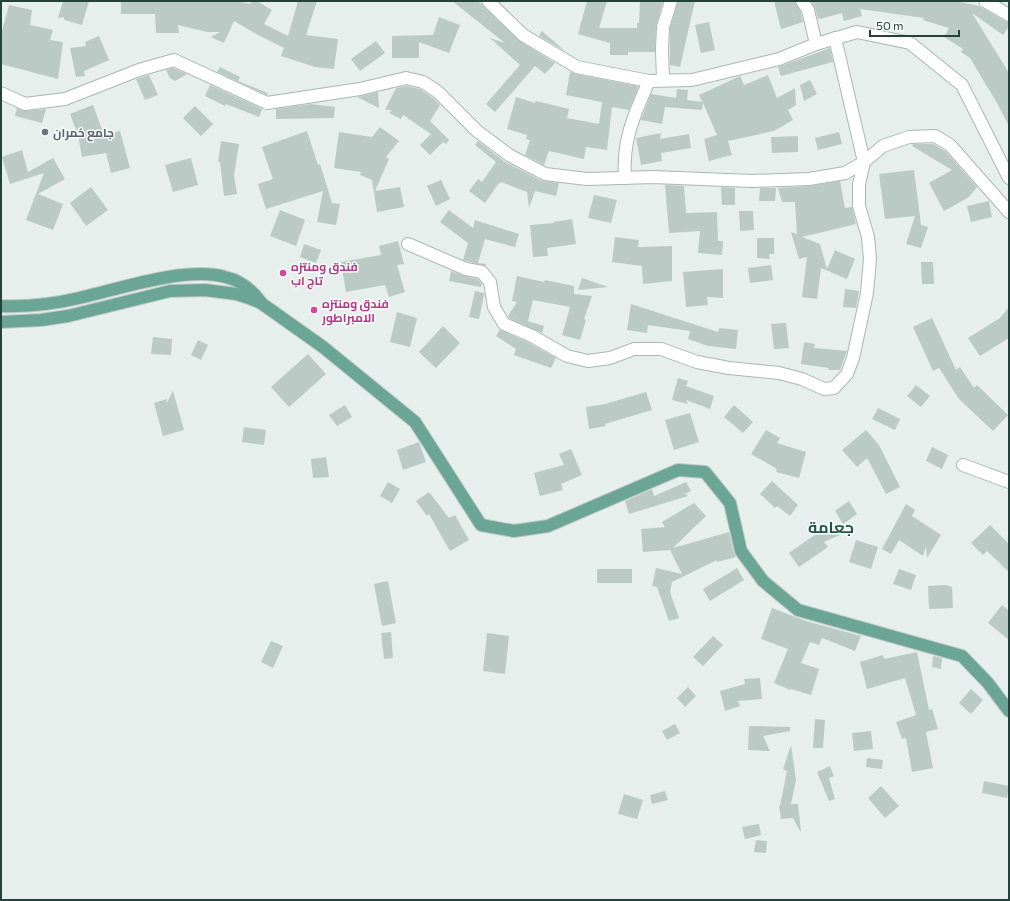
<svg xmlns="http://www.w3.org/2000/svg" width="1010" height="901" font-family="Commissioner,Cairo,sans-serif">
  <style>
    .building { fill: #bbcac4 }
    .lines { fill: none; stroke-linecap: round; stroke-linejoin: round }
    .minor-casing { stroke: #a8b8b2; stroke-width: 14 }
    .major-casing { stroke: #c2cac8; stroke-width: 14 }
    .minor { stroke: #fff; stroke-width: 12 }
    .major { stroke: #6aa596; stroke-width: 12 }
    .worship-dot { fill: #6b7280; stroke: #f7fbf9; stroke-width: 1.5 }
    .hotel-dot { fill: #d1479c; stroke: #f7fbf9; stroke-width: 1.5 }
    .labels { text-anchor: middle; dominant-baseline: central; stroke-width: 3; stroke-linejoin: round; paint-order: stroke }
    .worship-label { font-size: 12px; font-weight: bold; fill: #5b616d; stroke: #f7fbf9; text-anchor: start }
    .hotel-label { font-size: 12px; font-weight: bold; fill: #b23c85; stroke: #f7fbf9; text-anchor: start }
    .district-label { font-size: 16px; font-weight: bold; fill: #1f5548; stroke: #f7fbf9 }
  </style>
  <rect width="100%" height="100%" fill="#e6efeb"/>
  <g class="building">
    <polygon points="63,1 89,1 82,25 64,20 64,17 58,18"/>
    <polygon points="121,1 151,1 151,2 237,1 250,4 252,1 257,1 272,10 264,24 288,36 298,1 317,1 306,35 338,39 334,69 315,67 281,56 284,48 258,35 234,21 224,43 211,37 220,32 207,32 178,25 179,33 156,33 155,14 121,14"/>
    <polygon points="452,1 478,1 518,40 555,63 545,74 535,66 495,112 486,104 520,65 490,38 505,43"/>
    <polygon points="587,1 607,1 599,28 637,28 637,23 639,23 640,1 663,1 656,26 655,52 628,52 628,55 610,55 610,43 578,34"/>
    <polygon points="678,1 695,1 680,67 670,65 670,28"/>
    <polygon points="774,1 795,1 801,13 803,22 781,29"/>
    <polygon points="811,1 956,1 979,6 1005,21 1009,22 1009,26 1003,35 972,13 1009,73 1009,126 997,103 970,58 961,52 963,49 944,37 949,28 923,20 924,18 860,9 862,16 844,21 842,13 820,19 820,18 818,19 815,8"/>
    <polygon points="9,5 32,10 30,25 53,30 50,40 63,42 58,79 1,64 1,35"/>
    <polygon points="439,17 460,25 449,53 419,42 419,58 392,58 392,36 433,35"/>
    <polygon points="709,22 715,50 701,53 695,25"/>
    <polygon points="542,31 565,51 539,36"/>
    <polygon points="99,36 109,60 84,71 85,76 76,77 70,48 86,46 85,42"/>
    <polygon points="376,41 385,53 360,71 351,59"/>
    <polygon points="830,48 833,62 781,76 778,67"/>
    <polygon points="220,67 240,77 238,81 268,93 267,95 217,72"/>
    <polygon points="173,68 187,74 175,81 170,78 166,70"/>
    <polygon points="570,72 576,74 638,86 637,90 629,110 612,107 607,150 586,147 584,159 549,151 544,165 525,155 530,140 526,139 527,135 507,129 516,97 535,103 536,101 569,109 567,118 599,124 602,102 566,95"/>
    <polygon points="149,75 158,95 145,100 136,79"/>
    <polygon points="768,75 777,98 795,88 796,105 788,110 793,120 774,131 728,141 732,155 709,161 704,139 717,135 703,103 702,110 665,107 662,124 641,120 651,94 676,98 677,89 688,90 687,100 702,102 699,95 740,76 744,85"/>
    <polygon points="810,80 817,94 804,101 800,85"/>
    <polygon points="210,85 262,109 259,117 226,104 225,106 205,96"/>
    <polygon points="406,86 420,89 433,98 440,105 430,121 449,140 446,144 443,142 430,155 420,145 431,134 403,115 401,119 389,113 392,110 385,110 396,88"/>
    <polygon points="378,92 379,108 357,97 362,96"/>
    <polygon points="311,104 335,107 334,118 276,119 276,109"/>
    <polygon points="93,105 104,135 120,131 130,168 111,173 106,153 82,157 78,135 70,114"/>
    <polygon points="195,106 213,124 201,136 183,118"/>
    <polygon points="17,108 26,111 46,109 42,123 15,116"/>
    <polygon points="380,127 399,141 386,157 389,159 375,191 400,187 404,207 377,212 372,180 360,175 361,172 334,168 339,132 372,137"/>
    <polygon points="307,131 318,165 320,164 332,203 340,204 336,225 317,222 323,191 266,209 258,184 273,179 262,147"/>
    <polygon points="839,132 842,144 818,150 815,138"/>
    <polygon points="661,133 660,139 689,134 691,148 661,153 662,161 641,165 636,138"/>
    <polygon points="798,136 798,152 772,153 771,137"/>
    <polygon points="221,141 239,144 234,175 237,194 224,196 220,162 218,162"/>
    <polygon points="478,141 505,162 542,181 559,183 556,196 535,191 529,208 527,192 501,182 500,184 499,183 485,203 469,191 478,179 482,182 496,162 475,145"/>
    <polygon points="913,144 933,144 945,151 977,187 969,197 944,211 929,183 952,170 912,146"/>
    <polygon points="22,150 28,172 53,158 65,179 38,194 63,204 53,230 26,220 44,173 10,184 2,157"/>
    <polygon points="191,158 198,185 173,192 165,165"/>
    <polygon points="914,170 921,225 928,227 921,248 906,244 915,216 885,219 879,174"/>
    <polygon points="441,180 450,199 436,206 427,186"/>
    <polygon points="840,181 845,208 852,207 856,224 802,237 820,244 827,269 835,250 855,259 847,279 821,268 817,299 802,297 807,257 799,259 791,232 797,234 795,202 782,202 778,188 809,186"/>
    <polygon points="665,185 684,186 686,213 717,212 718,241 723,241 722,255 698,253 700,231 669,233"/>
    <polygon points="91,187 108,210 86,226 70,203"/>
    <polygon points="721,187 735,188 735,205 722,205"/>
    <polygon points="760,188 776,188 775,201 759,201"/>
    <polygon points="594,195 617,200 611,223 588,218"/>
    <polygon points="989,201 992,217 971,222 967,206"/>
    <polygon points="280,210 305,220 296,246 270,236"/>
    <polygon points="449,210 473,228 475,220 519,234 515,247 485,239 478,263 486,264 485,266 463,260 468,243 440,222"/>
    <polygon points="739,211 753,211 754,230 740,231"/>
    <polygon points="572,219 576,244 547,248 548,256 533,257 530,225 554,223 553,222"/>
    <polygon points="615,237 639,240 638,247 672,246 672,281 643,284 642,266 612,262"/>
    <polygon points="757,238 774,238 774,254 769,254 770,259 757,258"/>
    <polygon points="398,241 404,264 397,265 405,292 389,297 385,285 346,292 341,262 381,255 379,246"/>
    <polygon points="304,244 321,250 316,263 300,257"/>
    <polygon points="921,262 933,262 934,284 922,284"/>
    <polygon points="771,265 773,280 750,283 748,268"/>
    <polygon points="723,269 723,298 707,297 708,305 686,307 683,272"/>
    <polygon points="451,271 464,276 478,279 482,284 481,287 449,281"/>
    <polygon points="517,276 544,282 545,280 574,286 574,294 592,296 584,319 586,320 580,340 562,335 570,307 533,300 528,321 544,326 542,333 509,318 508,316 517,302 512,301"/>
    <polygon points="582,278 608,287 578,290"/>
    <polygon points="845,289 859,291 856,308 843,307"/>
    <polygon points="475,291 484,293 484,295 479,319 469,317"/>
    <polygon points="631,304 718,332 719,328 738,330 736,349 708,346 688,339 690,331 648,325 647,333 627,330"/>
    <polygon points="1009,307 1009,338 980,356 968,338 1000,318"/>
    <polygon points="397,312 417,318 410,347 390,342"/>
    <polygon points="932,318 956,370 960,367 974,388 977,385 1008,415 993,431 959,399 939,368 933,371 913,327"/>
    <polygon points="786,323 789,348 774,349 771,324"/>
    <polygon points="443,326 460,343 436,368 419,352"/>
    <polygon points="500,330 529,343 556,358 551,368 514,355 516,349 496,336"/>
    <polygon points="153,337 172,339 171,355 151,354"/>
    <polygon points="198,340 208,345 201,360 191,355"/>
    <polygon points="804,342 815,344 814,348 847,351 840,370 828,370 829,368 801,364"/>
    <polygon points="308,354 326,374 289,407 271,387"/>
    <polygon points="678,378 688,381 686,386 714,396 710,409 686,400 688,404 672,400"/>
    <polygon points="916,385 930,396 921,407 907,396"/>
    <polygon points="173,391 184,430 163,436 154,403 167,399 166,404"/>
    <polygon points="646,392 652,410 605,424 606,426 589,429 586,407 605,404"/>
    <polygon points="345,405 352,417 337,426 329,415"/>
    <polygon points="734,405 753,422 743,433 724,417"/>
    <polygon points="878,408 900,419 895,430 872,419"/>
    <polygon points="690,413 699,442 674,450 665,420"/>
    <polygon points="244,427 266,430 264,445 242,442"/>
    <polygon points="766,430 780,438 777,443 806,452 799,478 776,472 777,469 751,454"/>
    <polygon points="866,430 879,445 900,487 886,494 867,458 857,467 842,450"/>
    <polygon points="419,442 426,462 403,470 397,450"/>
    <polygon points="932,447 948,455 942,469 926,461"/>
    <polygon points="571,449 582,475 561,484 563,490 540,496 534,473 564,465 559,454"/>
    <polygon points="326,457 329,477 313,478 311,459"/>
    <polygon points="772,481 798,505 790,516 777,506 775,508 760,494"/>
    <polygon points="388,482 400,489 392,503 380,496"/>
    <polygon points="686,482 691,491 685,494 688,496 629,514 625,501 652,489 654,496"/>
    <polygon points="429,492 449,518 455,515 469,540 450,551 429,514 427,516 416,501"/>
    <polygon points="849,501 857,514 843,524 835,511"/>
    <polygon points="694,503 706,516 673,548 729,532 734,553 736,557 717,562 717,560 672,582 670,592 679,618 669,621 657,587 652,586 656,568 682,574 670,550 643,552 641,529 665,527 662,522"/>
    <polygon points="906,504 915,510 912,516 941,535 927,558 926,546 923,556 899,540 891,554 882,549"/>
    <polygon points="990,525 1009,544 1009,572 987,551 983,555 971,543"/>
    <polygon points="823,529 840,535 824,542 828,547 799,567 789,553"/>
    <polygon points="856,540 878,547 871,569 849,562"/>
    <polygon points="737,568 744,580 710,601 703,589"/>
    <rect x="597" y="569" width="35" height="14"/>
    <polygon points="899,569 916,575 911,590 893,584"/>
    <polygon points="388,581 396,623 382,626 374,584"/>
    <polygon points="946,585 952,587 953,608 929,609 928,586"/>
    <polygon points="1002,605 1009,611 1009,640 988,623"/>
    <polygon points="772,608 806,621 861,636 855,651 822,638 819,645 810,642 801,663 819,669 811,695 791,689 790,690 774,683 788,649 761,639"/>
    <polygon points="391,632 393,658 384,659 381,633"/>
    <polygon points="487,633 509,636 505,674 483,671"/>
    <polygon points="713,636 723,645 703,666 693,657"/>
    <polygon points="271,641 283,646 273,668 261,662"/>
    <polygon points="917,652 929,710 932,709 938,729 926,732 933,768 912,772 906,738 902,739 896,722 916,715 905,678 867,689 860,662 883,655 884,659"/>
    <polygon points="933,656 942,658 941,669 932,667"/>
    <polygon points="760,678 762,699 738,701 740,706 725,711 720,691 745,684 744,679"/>
    <polygon points="688,687 696,696 685,707 677,698"/>
    <polygon points="971,689 983,700 971,714 959,703"/>
    <polygon points="815,719 825,720 823,748 813,748"/>
    <polygon points="675,724 680,733 667,740 662,731"/>
    <polygon points="749,726 790,727 790,731 763,736 770,751 748,750"/>
    <polygon points="871,731 873,749 854,751 852,733"/>
    <polygon points="791,745 796,780 791,804 798,804 801,831 800,831 793,818 781,819 779,806 780,806 787,771 783,769"/>
    <polygon points="867,758 883,760 882,769 866,767"/>
    <polygon points="830,766 834,776 829,778 835,799 829,801 817,772"/>
    <polygon points="984,781 1009,786 1007,798 982,793"/>
    <polygon points="881,786 899,806 885,818 868,798"/>
    <polygon points="665,791 668,800 652,804 650,795"/>
    <polygon points="624,794 643,800 637,819 618,814"/>
    <polygon points="759,824 761,835 745,839 742,827"/>
    <polygon points="756,840 767,841 766,853 754,852"/>
  </g>
  <g class="lines">
    <g class="minor-casing">
      <g id="minor">
        <polyline points="488,1 523,35 577,67 649,81 692,80 779,59 816,44 857,32 910,43 962,85 1009,178"/>
        <polyline points="802,1 808,10 816,44"/>
        <polyline points="985,1 1009,15"/>
        <polyline points="663,80 662,49 663,27 671,1"/>
        <polyline points="1,93 25,104 65,99 139,70 174,60 267,103 360,89 406,78 423,82 438,92 477,131 509,155 545,174 587,179 653,177 752,181 809,179 845,173 864,162 883,146 909,137 935,136 950,145 1009,212"/>
        <path d="M625,178C622,141 634,115 649,81"/>
        <polyline points="408,244 466,269 482,272 490,282 494,307 504,324 532,336 567,356 588,361 610,358 634,349 661,349 697,362 729,368 779,373 802,379 824,389 834,388 847,374 853,358 867,293 870,259 868,237 859,206 859,184 864,162 835,38"/>
        <polyline points="963,465 1009,482"/>
      </g>
    </g>
    <g class="major-casing">
      <g id="major">
        <path d="M1,306C27,307 54,304 79,298C120,289 185,266 225,277C239,280 251,289 260,301"/>
        <polyline points="1,322 41,320 68,316 170,291 205,290 236,294 249,298 261,303 323,347 415,422 481,525 514,531 548,526 678,470 705,472 730,503 741,551 763,581 798,610 962,656 988,683 1009,711"/>
      </g>
    </g>
    <use href="#minor" class="minor"/>
    <use href="#major" class="major"/>
  </g>
  <circle class="worship-dot" cx="45" cy="132" r="4"/>
  <g class="hotel-dot">
    <circle cx="283" cy="273" r="4"/>
    <circle cx="314" cy="310" r="4"/>
  </g>
  <g class="labels">
    <g class="worship-label">
      <text x="53" y="132">جامع حُمران</text>
    </g>
    <g class="hotel-label">
      <text x="291" y="266">فندق ومنتزه<tspan x="291" dy="14">تاج اب</tspan></text>
      <text x="322" y="303">فندق ومنتزه<tspan x="322" dy="14">الامبراطور</tspan></text>
    </g>
    <g class="district-label">
      <text x="831" y="526">جعامة</text>
    </g>
  </g>
  <rect width="1010" height="901" fill="none" stroke="#24423a" stroke-width="4"/>
  <path d="M870 30v6h89v-6" fill="none" stroke="#24423a" stroke-width="2"/>
  <text x="876" y="30" font-size="12" fill="#24423a" stroke="#f7fbf9" stroke-width="3" paint-order="stroke">50 m</text>
</svg>
